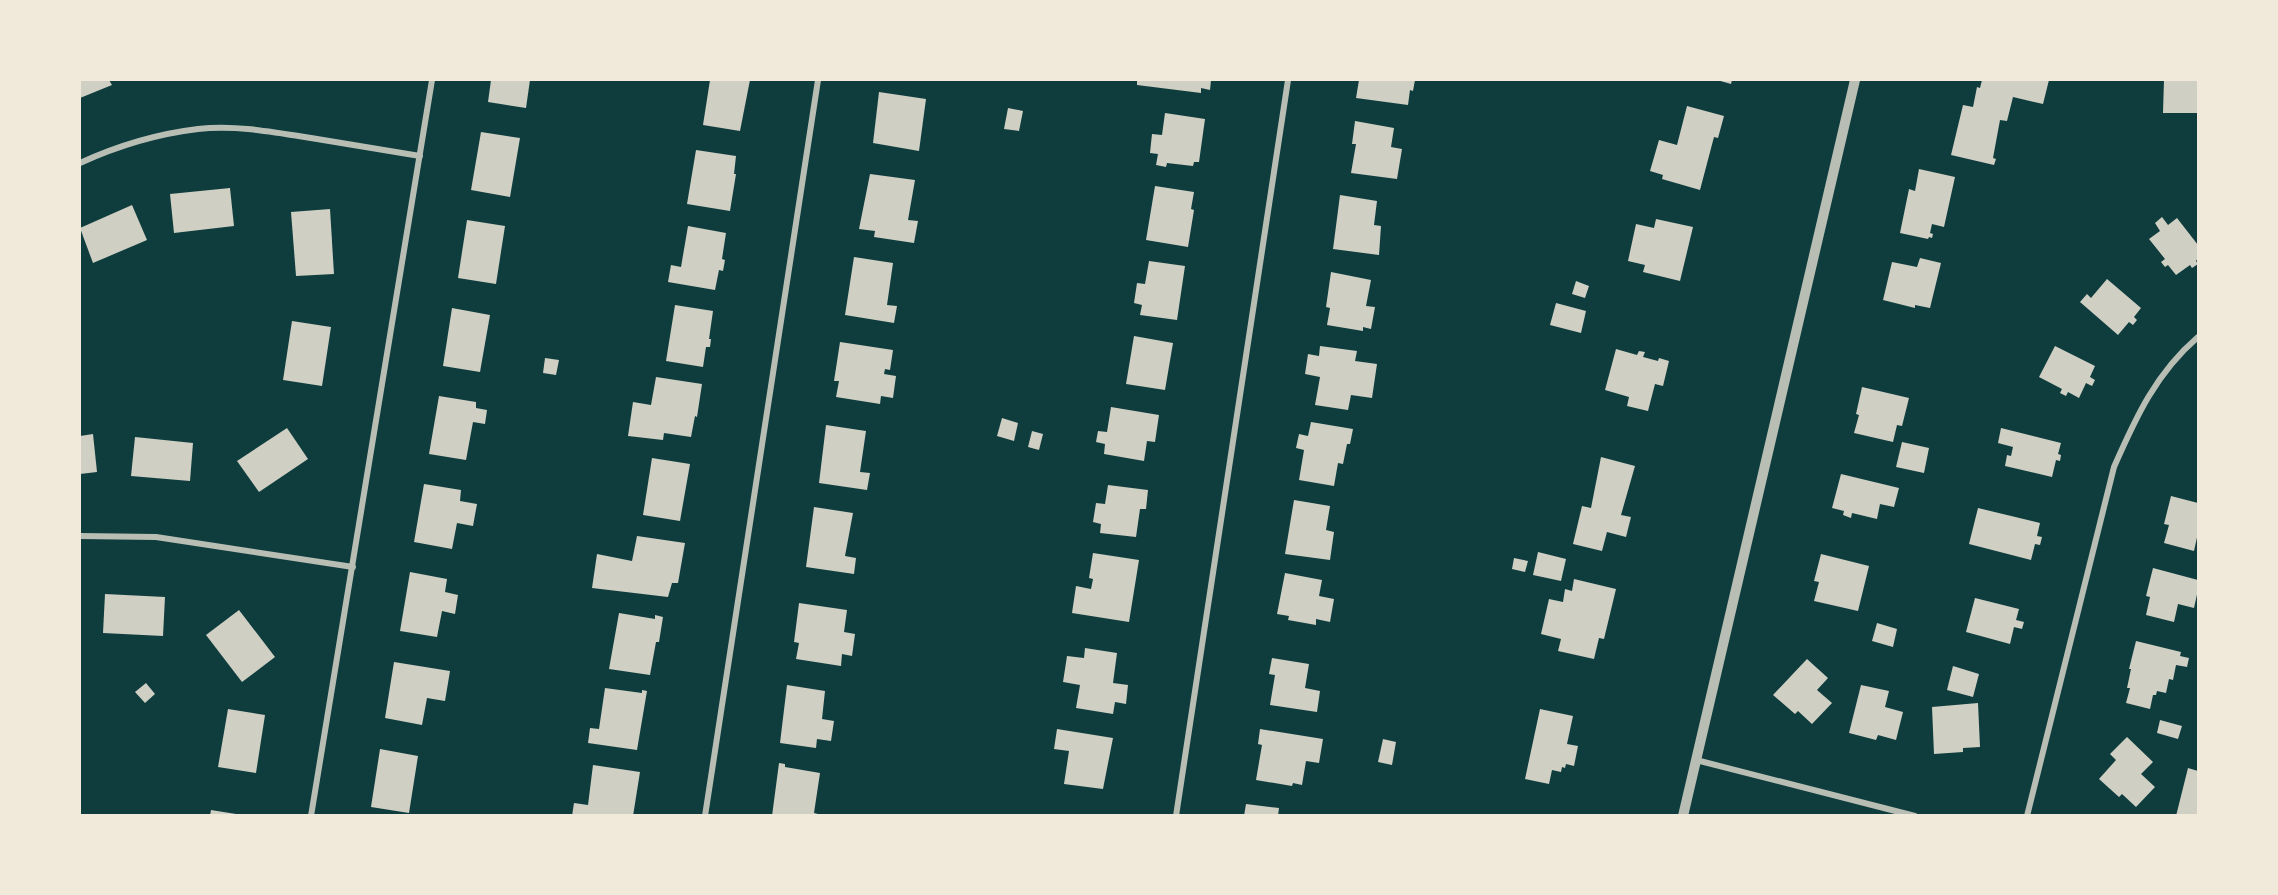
<svg xmlns="http://www.w3.org/2000/svg" width="2278" height="895" font-family="Lato,sans-serif">
  <style>
    .building { fill: #cfcfc3 }
    .lines { fill: none; stroke-linecap: round; stroke-linejoin: round }
    .minor { stroke: #b8beb3; stroke-width: 6 }
    .tertiary { stroke: #b8beb3; stroke-width: 10 }
  </style>
  <rect width="100%" height="100%" fill="#0f3d3e"/>
  <g class="building">
    <polygon points="80,80 109,80 112,85 80,98"/>
    <polygon points="491,80 530,80 526,108 488,102"/>
    <polygon points="710,80 750,80 740,131 703,125"/>
    <polygon points="1137,80 1211,80 1210,90 1201,88 1201,93 1137,85"/>
    <polygon points="1359,80 1415,80 1413,91 1410,90 1408,105 1356,98"/>
    <polygon points="1717,80 1732,80 1731,84"/>
    <polygon points="1982,80 2049,80 2043,104 2013,97 2007,121 2000,120 1993,158 1996,159 1994,165 1951,155 1963,105 1973,107 1977,87 1980,88"/>
    <polygon points="2164,80 2198,80 2198,113 2163,113"/>
    <polygon points="879,92 926,99 919,151 873,143"/>
    <polygon points="1687,106 1724,116 1718,138 1714,137 1700,190 1662,179 1663,175 1650,171 1659,140 1677,145"/>
    <polygon points="1008,108 1023,111 1019,131 1004,129"/>
    <polygon points="1165,113 1205,119 1199,162 1194,162 1193,166 1167,163 1166,167 1156,165 1158,154 1150,153 1152,134 1162,135"/>
    <polygon points="1355,121 1394,128 1391,147 1402,149 1397,179 1351,173 1356,144 1352,144"/>
    <polygon points="481,132 520,138 510,197 471,190"/>
    <polygon points="696,150 736,156 734,174 736,174 730,211 687,204"/>
    <polygon points="1919,169 1955,177 1944,227 1932,224 1930,233 1933,234 1932,238 1929,237 1928,239 1900,233 1909,189 1915,191"/>
    <polygon points="870,174 915,180 908,220 918,221 914,243 874,237 875,231 859,229"/>
    <polygon points="1155,186 1194,192 1191,209 1194,210 1188,247 1146,240"/>
    <polygon points="230,188 234,226 174,233 170,194"/>
    <polygon points="1340,195 1377,201 1374,225 1381,226 1379,255 1333,249"/>
    <polygon points="132,205 147,240 93,263 80,228"/>
    <polygon points="330,209 334,274 296,276 291,212"/>
    <polygon points="2162,217 2168,225 2177,218 2198,245 2198,258 2196,261 2198,264 2192,268 2190,265 2176,275 2168,265 2165,267 2161,262 2165,259 2149,239 2160,231 2155,223"/>
    <polygon points="1656,219 1693,227 1680,281 1643,272 1645,265 1628,261 1636,224 1654,228"/>
    <polygon points="467,220 505,226 496,284 458,278"/>
    <polygon points="688,226 726,233 722,259 725,260 723,271 719,270 715,290 668,282 671,265 681,267"/>
    <polygon points="854,257 893,263 887,305 897,306 894,323 845,315"/>
    <polygon points="1920,258 1941,263 1930,308 1915,305 1915,308 1883,300 1892,262 1917,267"/>
    <polygon points="1149,261 1185,266 1177,320 1140,315 1142,305 1134,303 1137,283 1145,284"/>
    <polygon points="1331,272 1371,280 1366,306 1375,307 1371,329 1363,327 1363,331 1327,325 1330,308 1326,307"/>
    <polygon points="2107,279 2141,308 2134,317 2137,320 2133,325 2129,322 2118,335 2080,302 2087,294 2091,298"/>
    <polygon points="1576,281 1589,286 1585,298 1572,294"/>
    <polygon points="1556,303 1586,311 1581,333 1550,325"/>
    <polygon points="675,305 713,311 709,339 711,339 710,347 706,347 703,367 666,361"/>
    <polygon points="452,308 490,315 480,372 443,366"/>
    <polygon points="292,321 331,327 322,386 283,380"/>
    <polygon points="1134,336 1173,343 1165,390 1126,384"/>
    <polygon points="840,342 893,350 890,370 885,369 884,374 896,376 893,398 881,396 880,404 836,397 839,381 834,381"/>
    <polygon points="1320,346 1357,351 1355,361 1377,364 1372,398 1351,395 1348,410 1315,405 1320,377 1305,374 1308,354 1319,356"/>
    <polygon points="2055,346 2095,366 2090,377 2095,380 2092,386 2086,383 2079,398 2068,392 2066,396 2060,393 2062,389 2039,377"/>
    <polygon points="1616,349 1637,355 1639,351 1645,352 1643,357 1658,361 1659,358 1669,361 1663,386 1655,384 1648,411 1627,406 1629,397 1605,390"/>
    <polygon points="545,358 559,360 556,375 543,373"/>
    <polygon points="656,377 702,384 697,417 695,416 691,437 664,433 663,440 628,436 633,402 651,405"/>
    <polygon points="1862,387 1909,398 1902,426 1897,425 1893,442 1854,433 1859,415 1856,414"/>
    <polygon points="439,396 476,402 476,408 487,410 485,424 473,422 466,460 429,454"/>
    <polygon points="1111,407 1159,415 1155,442 1147,441 1144,461 1104,454 1105,444 1096,442 1098,431 1107,432"/>
    <polygon points="1002,418 1018,423 1014,441 997,436"/>
    <polygon points="1311,422 1353,429 1350,444 1347,444 1343,464 1338,463 1334,486 1299,480 1304,450 1296,448 1299,434 1308,436"/>
    <polygon points="826,425 866,431 860,472 870,473 867,490 819,483"/>
    <polygon points="287,428 308,459 259,492 237,461"/>
    <polygon points="2001,428 2061,443 2058,454 2061,455 2060,461 2056,460 2052,477 2005,466 2007,455 2011,456 2013,447 1998,443"/>
    <polygon points="1032,431 1043,434 1039,450 1028,447"/>
    <polygon points="93,434 97,472 80,474 80,436"/>
    <polygon points="135,437 193,443 190,481 131,476"/>
    <polygon points="1902,442 1929,448 1924,473 1896,467"/>
    <polygon points="1601,457 1635,466 1621,515 1631,517 1626,537 1607,532 1602,551 1573,544 1582,506 1591,508"/>
    <polygon points="652,458 690,464 680,521 643,515"/>
    <polygon points="1841,474 1899,488 1894,507 1880,504 1877,519 1852,513 1851,518 1843,515 1844,511 1832,508"/>
    <polygon points="424,484 461,490 460,501 477,504 473,526 457,523 452,549 414,542"/>
    <polygon points="1108,485 1148,490 1146,509 1140,509 1136,537 1100,533 1101,524 1093,522 1096,503 1105,504"/>
    <polygon points="2171,496 2198,503 2198,533 2194,551 2164,543 2169,525 2164,524"/>
    <polygon points="1294,500 1330,506 1326,530 1334,532 1330,560 1285,554"/>
    <polygon points="814,507 853,513 845,556 856,558 854,574 806,567"/>
    <polygon points="1978,508 2040,523 2037,536 2042,537 2040,545 2035,544 2031,560 1969,544"/>
    <polygon points="637,536 685,543 678,583 672,583 668,597 592,588 597,554 632,561"/>
    <polygon points="1538,552 1566,559 1561,581 1533,575"/>
    <polygon points="1093,553 1139,560 1129,622 1072,613 1076,586 1091,589 1093,579 1089,578"/>
    <polygon points="1821,554 1869,566 1858,611 1814,601 1819,582 1814,581"/>
    <polygon points="1514,558 1528,561 1525,572 1512,569"/>
    <polygon points="2153,568 2198,580 2198,590 2194,608 2178,604 2174,622 2146,615 2150,597 2146,596"/>
    <polygon points="410,572 447,579 445,592 458,595 455,614 442,611 437,637 400,631"/>
    <polygon points="1285,573 1322,580 1319,596 1334,599 1330,622 1316,619 1316,625 1288,620 1289,616 1277,614"/>
    <polygon points="1574,579 1616,589 1604,639 1599,638 1594,659 1558,651 1561,639 1541,634 1549,599 1563,602 1565,589 1572,591"/>
    <polygon points="105,594 165,597 163,636 103,633"/>
    <polygon points="1975,598 2019,609 2016,620 2024,622 2022,629 2014,627 2010,644 1966,632"/>
    <polygon points="799,603 847,610 844,632 855,634 852,656 842,654 841,666 796,659 799,643 794,642"/>
    <polygon points="239,610 275,657 242,682 206,635"/>
    <polygon points="619,613 655,619 655,615 663,617 659,642 656,642 650,675 609,669"/>
    <polygon points="1877,623 1897,629 1893,647 1872,641"/>
    <polygon points="2136,641 2181,652 2180,656 2189,658 2187,667 2176,665 2173,680 2169,679 2166,693 2157,691 2156,695 2153,695 2150,709 2126,703 2130,688 2127,688 2131,669 2129,669"/>
    <polygon points="1085,648 1117,653 1113,683 1128,685 1126,704 1115,702 1113,714 1076,708 1080,685 1063,682 1067,656 1084,658"/>
    <polygon points="1272,658 1309,664 1305,688 1320,691 1317,712 1270,705 1275,675 1269,674"/>
    <polygon points="1807,659 1828,678 1817,690 1832,703 1812,724 1798,711 1795,714 1773,695"/>
    <polygon points="394,662 450,671 445,701 427,698 422,725 385,718"/>
    <polygon points="1953,666 1979,674 1973,697 1947,690"/>
    <polygon points="146,683 155,694 145,703 135,692"/>
    <polygon points="787,685 825,691 822,719 834,721 831,741 817,739 816,748 780,743"/>
    <polygon points="1861,685 1889,691 1885,707 1903,712 1896,740 1878,735 1876,740 1849,733"/>
    <polygon points="605,688 642,693 642,690 647,691 637,750 588,743 590,728 599,729"/>
    <polygon points="1978,703 1980,747 1963,748 1963,752 1934,754 1932,707"/>
    <polygon points="228,709 265,715 256,773 218,767"/>
    <polygon points="1540,709 1573,716 1567,744 1578,746 1574,766 1566,764 1565,768 1562,767 1561,772 1552,770 1549,784 1525,779"/>
    <polygon points="2160,720 2182,726 2178,739 2157,733"/>
    <polygon points="1057,729 1113,738 1103,789 1064,784 1069,751 1054,749"/>
    <polygon points="1260,729 1323,739 1319,763 1306,761 1302,785 1293,783 1292,786 1256,780 1262,745 1258,744"/>
    <polygon points="2127,737 2153,762 2141,774 2155,787 2136,807 2122,794 2119,797 2099,779 2116,760 2110,754"/>
    <polygon points="1383,739 1396,742 1392,765 1378,762"/>
    <polygon points="380,749 418,756 409,813 371,807"/>
    <polygon points="779,763 785,764 785,767 820,773 814,813 826,816 772,816"/>
    <polygon points="593,765 640,772 633,816 572,816 574,803 588,805"/>
    <polygon points="2188,768 2198,771 2198,816 2176,816"/>
    <polygon points="1246,804 1279,808 1278,816 1244,816"/>
    <polygon points="211,810 236,814 235,816 210,816"/>
  </g>
  <g class="lines">
    <g class="minor">
      <path d="M80,163C117,146 156,134 198,129C236,125 274,132 311,138C347,144 384,150 420,156"/>
      <polyline points="80,536 156,537 353,567"/>
      <polyline points="1696,760 1915,816"/>
      <polyline points="311,816 432,80"/>
      <polyline points="705,816 818,80"/>
      <polyline points="1176,816 1288,80"/>
      <path d="M2027,816L2114,467C2136,417 2156,373 2198,337"/>
    </g>
    <polyline class="tertiary" points="1683,816 1855,80"/>
  </g>
  <rect width="2278" height="895" fill="none" stroke="#f1e9da" stroke-width="162"/>
</svg>
